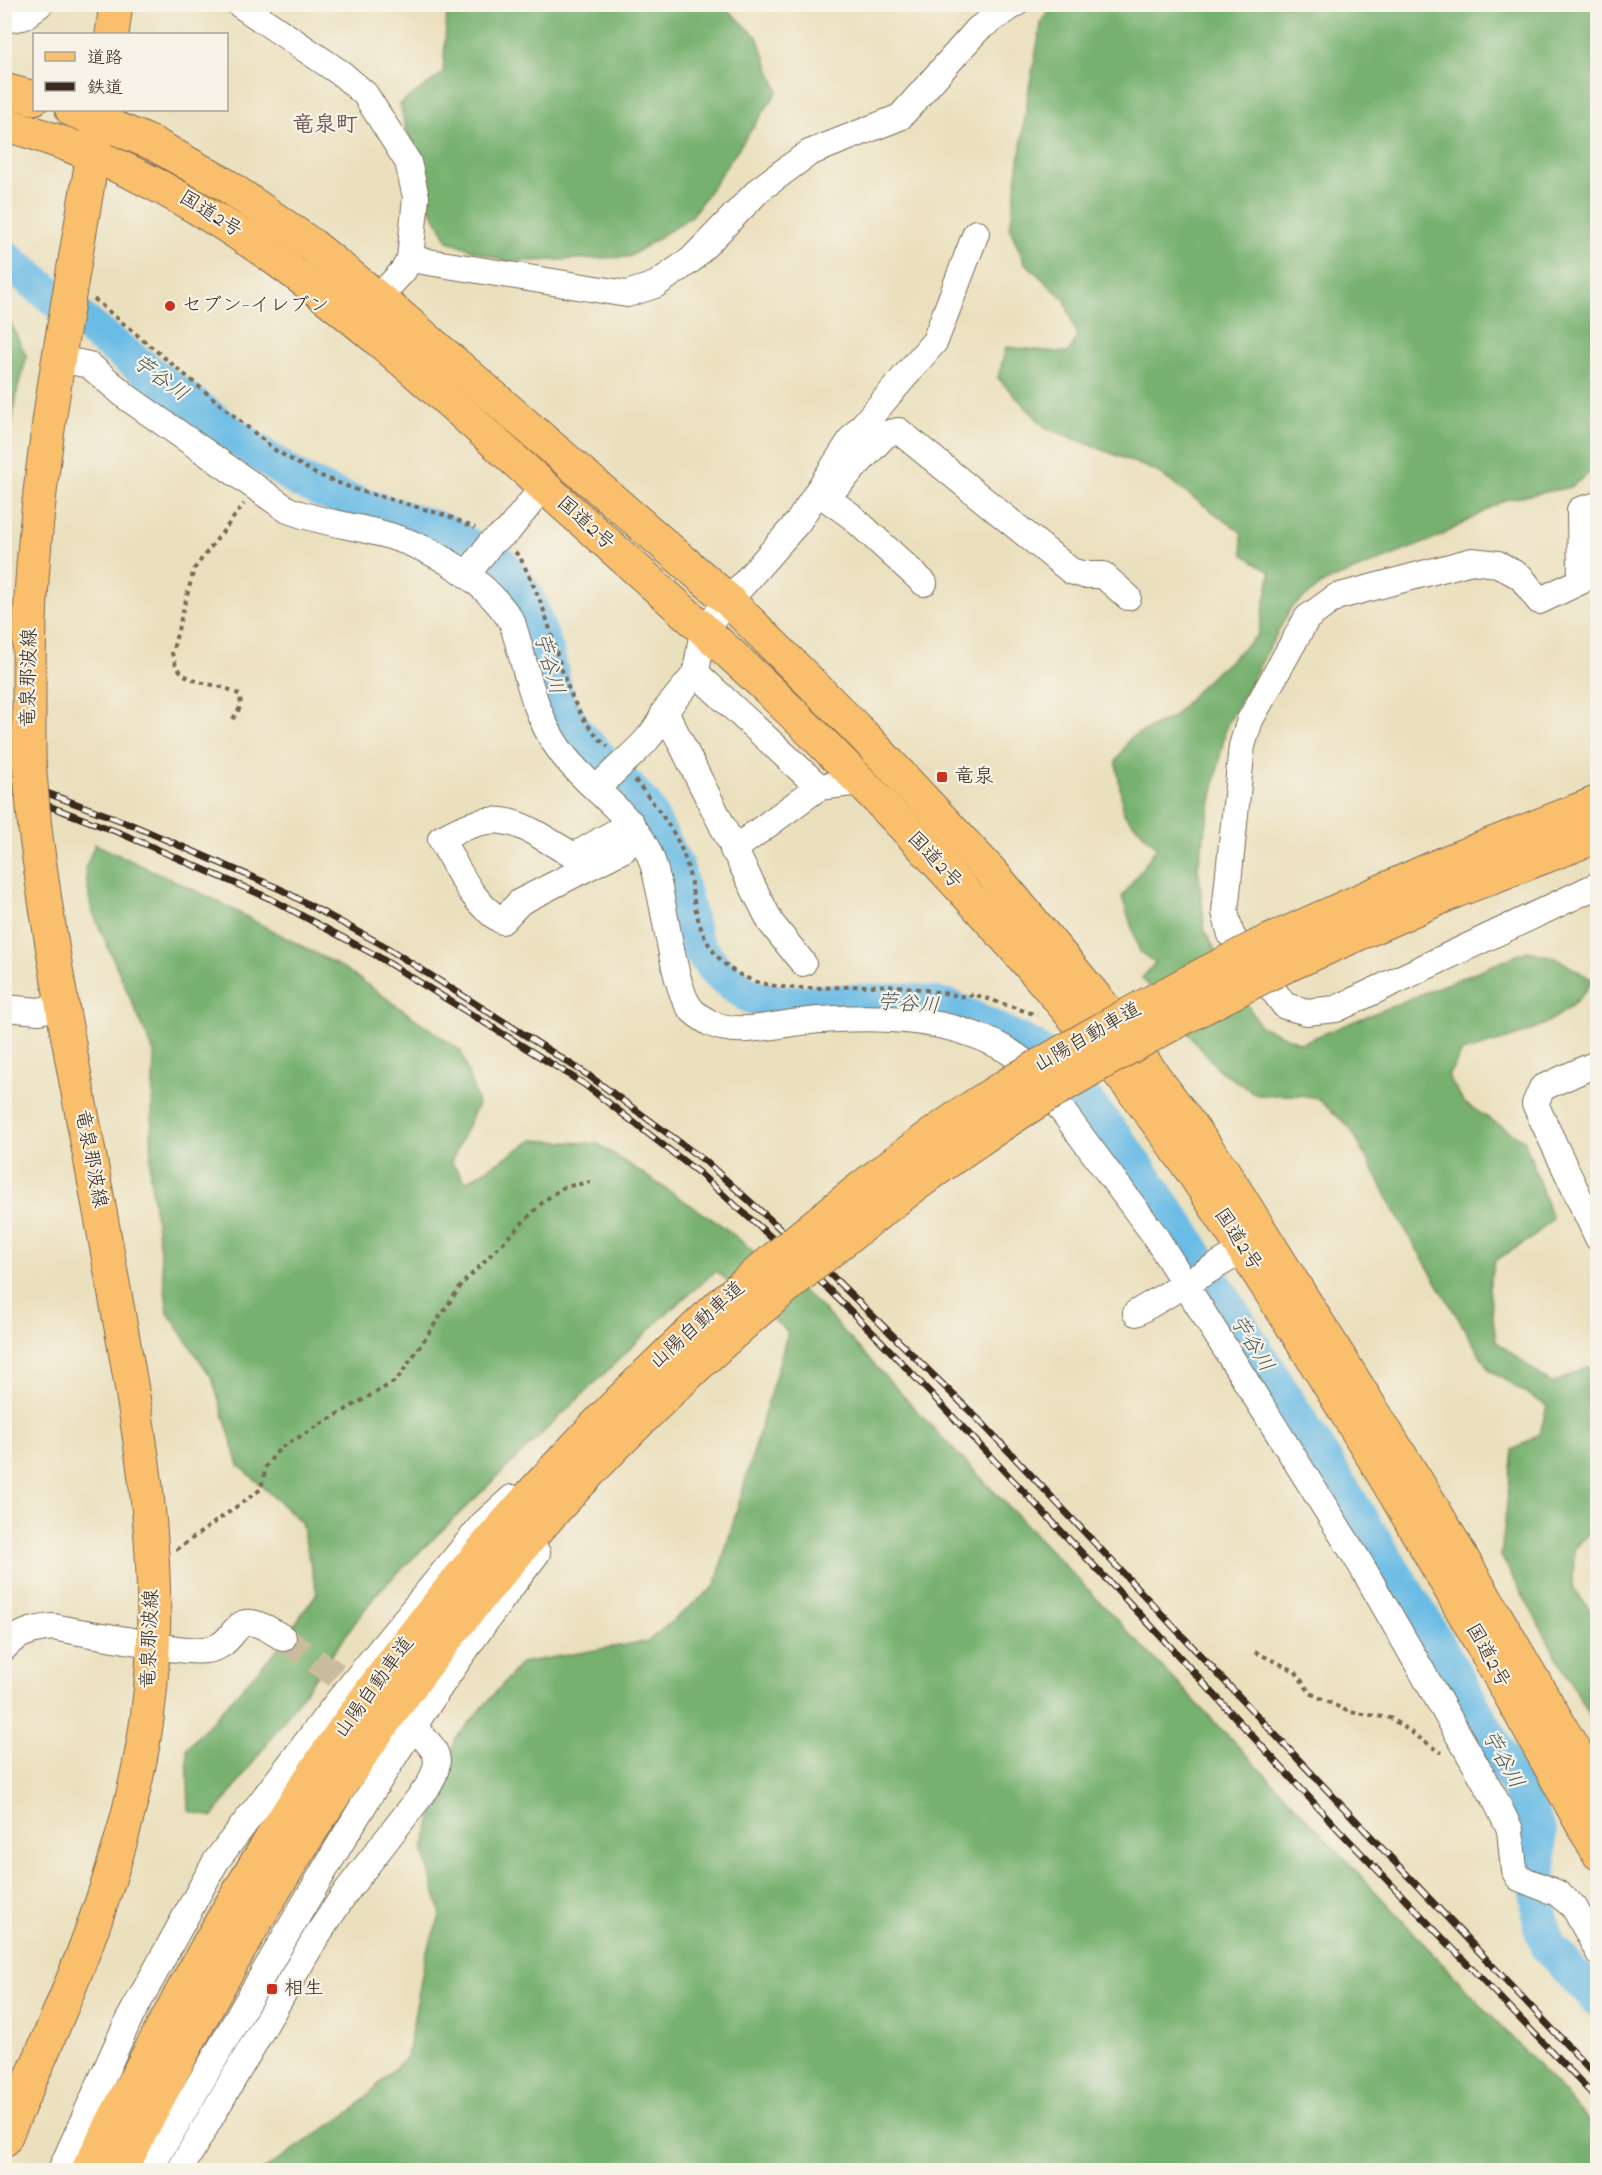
<svg xmlns="http://www.w3.org/2000/svg" width="1602" height="2175" font-family="'Indie Flower','Klee One',sans-serif">
  <style>
    .forest { fill: #77b16f; stroke: #596e46; stroke-width: 1.5 }
    .lines { fill: none; stroke-linecap: round; stroke-linejoin: round }
    .river { stroke: #6abbe5; stroke-width: 36 }
    .minor-tunnel { stroke: #c8bc9d; stroke-width: 26; stroke-dasharray: 26 13; stroke-linecap: butt }
    .minor-casing { stroke: #796a56; stroke-width: 28 }
    .major-casing { stroke: #796a56; stroke-width: 35 }
    .highway-casing { stroke: #796a56; stroke-width: 35 }
    .path { stroke: #796a56; stroke-width: 4; stroke-dasharray: 4.5 4.5; stroke-linecap: butt }
    .minor { stroke: #fff; stroke-width: 26 }
    .major { stroke: #f9bf6d; stroke-width: 33 }
    .highway { stroke: #f9bf6d; stroke-width: 33 }
    .rail-casing { stroke: #3b2a1e; stroke-width: 7 }
    .rail { stroke: #f7f3e8; stroke-width: 4.5; stroke-dasharray: 14; stroke-linecap: butt }
    .major-bridge-casing { stroke: #796a56; stroke-width: 35; stroke-linecap: butt }
    .highway-bridge-casing { stroke: #796a56; stroke-width: 35; stroke-linecap: butt }
    .major-bridge { stroke: #f9bf6d; stroke-width: 33 }
    .highway-bridge { stroke: #f9bf6d; stroke-width: 33 }
    .poi-dot { fill: #c8321e; stroke: #f7f3e8; stroke-width: 2 }
    .labels { text-anchor: middle; dominant-baseline: central; stroke-width: 4.5; stroke-linejoin: round; paint-order: stroke }
    .street-label { font-size: 20px; fill: #3b2a1e; stroke: #f7f3e8 }
    .poi-label { font-size: 20px; fill: #3b2a1e; stroke: #f7f3e8; text-anchor: start }
    .water-label { font-size: 21px; font-style: italic; fill: #49565a; stroke: #f7f3e8 }
    .quarter-label { font-size: 22px; font-weight: bold; fill: #725355; stroke: #f7f3e8 }
  </style>
  <rect width="100%" height="100%" fill="#f7f3e8"/>
  <filter id="ink" filterUnits="userSpaceOnUse"><feTurbulence type="fractalNoise" baseFrequency=".0167" numOctaves="2"/><feDisplacementMap in="SourceGraphic" scale="12" xChannelSelector="R" yChannelSelector="G"/><feConvolveMatrix kernelMatrix="1 2 1 2 8 2 1 2 1" color-interpolation-filters="sRGB"/></filter>
  <filter id="wash" filterUnits="userSpaceOnUse"><feTurbulence type="fractalNoise" baseFrequency=".008" numOctaves="4" result="noise"/><feDisplacementMap in="SourceGraphic" scale="24" xChannelSelector="R" yChannelSelector="G"/><feGaussianBlur stdDeviation="1.35" result="paint"/><feColorMatrix in="noise" values="0 0 0 0 0 0 0 0 0 0 0 0 0 0 0 0 0 1.4 0 .05"/><feComposite in="paint" operator="in"/></filter>
  <g filter="url(#wash)">
    <rect width="100%" height="100%" fill="#ebe0bd"/>
    <g class="forest">
      <polygon points="441,4 723,5 757,37 778,91 692,216 629,257 506,262 448,241 421,192 400,104 443,73 447,12"/>
      <path d="M1054,5H1597V467L1571,487L1504,500L1439,537L1325,582L1291,608L1226,727L1198,866L1205,932L1260,1026L1301,1043L1527,951L1554,957L1593,980C1564,1027 1511,1038 1462,1052L1448,1076L1464,1103L1525,1141L1552,1219L1531,1239L1494,1261L1489,1288L1496,1341L1552,1384L1588,1367L1597,1370V1527L1574,1548L1573,1588L1597,1619V1723L1590,1716L1501,1556L1513,1450L1540,1434L1547,1406L1489,1370L1399,1219L1351,1129L1317,1098L1301,1095H1257L1219,1070L1142,978L1155,963L1140,952L1122,897L1157,847L1124,814L1116,761L1131,737L1173,717L1202,685L1258,635L1271,573L1243,554L1241,532L1156,471L1045,427L998,378L1006,347L1068,353L1077,337L1065,300L1025,263L1010,229L1028,94L1042,20Z"/>
      <polygon points="5,317 8,318 27,357 18,387 5,466"/>
      <polygon points="95,844 211,898 345,969 461,1051 478,1104 451,1162 466,1182 533,1140 598,1144 724,1227 819,1305 932,1427 1304,1815 1597,2129 1597,2170 263,2170 353,2110 407,2056 426,1953 441,1914 423,1849 456,1738 521,1663 648,1641 715,1586 788,1332 716,1271 668,1312 376,1594 213,1817 189,1811 187,1748 275,1652 317,1593 301,1522 239,1465 212,1378 168,1313 150,1176 154,1053 91,908 85,869"/>
    </g>
    <g class="lines">
      <polyline class="river" points="4,257 107,341 251,448 297,479 339,498 445,532 502,565 525,595 546,651 557,701 576,733 644,805 676,867 695,943 718,973 752,997 782,1003 910,1001 948,1007 1032,1047 1060,1070 1125,1150 1181,1231 1422,1618 1518,1787 1539,1834 1538,1897 1541,1924 1549,1948 1598,2000"/>
    </g>
  </g>
  <g filter="url(#ink)">
    <g class="lines">
      <polyline class="minor-tunnel" points="283,1638 369,1698"/>
      <g class="minor-casing">
        <g id="minor">
          <polyline points="239,4 342,74 365,94 408,162 416,197 410,259 403,271 378,298"/>
          <polyline points="4,20 23,17 40,4"/>
          <polyline points="410,259 627,294 655,285 691,260 760,189 809,153 900,117 978,29 1015,4"/>
          <path d="M60,359L89,365L128,398L288,510C322,523 356,526 390,536C437,550 485,580 512,622C526,665 533,715 561,752C589,790 633,812 651,858C664,890 672,990 692,1010C696,1015 705,1020 710,1023C736,1036 773,1025 800,1022C874,1014 969,1015 1029,1066L1153,1233L1361,1565L1494,1797L1510,1830L1514,1870L1519,1878L1557,1893L1574,1907L1598,1951"/>
          <polyline points="830,493 886,434 899,431 1071,571 1084,575 1103,575 1128,597"/>
          <polyline points="823,496 850,515 924,583"/>
          <polyline points="1598,505 1580,510 1581,581 1539,601 1521,577 1498,564 1472,561 1336,597 1307,618 1250,720 1242,746 1225,912 1231,935 1285,1006 1307,1012 1336,1009 1598,885"/>
          <polyline points="467,575 490,544 508,531 543,487"/>
          <polyline points="696,673 665,711 771,923 803,963"/>
          <polyline points="860,782 819,787 696,673 703,630 798,522 852,438 935,341 976,233"/>
          <path d="M597,789C619,763 652,744 665,711"/>
          <polyline points="733,850 819,787"/>
          <path d="M574,856L581,871L520,902L502,921C471,903 458,869 441,839C503,804 519,824 574,856L631,823"/>
          <polyline points="581,871 624,849"/>
          <polyline points="4,1008 39,1011 62,1006"/>
          <polyline points="1598,1063 1542,1088 1535,1104 1598,1238"/>
          <polyline points="1136,1313 1243,1250"/>
          <path d="M4,1648C17,1633 34,1629 53,1627C83,1633 114,1638 144,1643C164,1647 185,1652 205,1650C245,1646 225,1599 283,1638"/>
          <polyline points="61,2170 128,2021 216,1861 339,1700 483,1524 512,1498"/>
          <path d="M149,2170C273,1962 386,1745 537,1553"/>
          <path d="M180,2170L316,1937L346,1892L429,1785C441,1761 440,1754 421,1735"/>
        </g>
      </g>
      <g class="major-casing">
        <g id="major">
          <polyline points="112,34 116,4"/>
          <path d="M29,762C29,696 28,631 33,566C44,419 74,274 97,129"/>
          <path d="M4,2140C64,2004 126,1868 147,1719C167,1573 140,1432 114,1289C87,1136 55,984 35,829"/>
        </g>
      </g>
      <g class="highway-casing">
        <g id="highway">
          <polyline points="4,90 34,98"/>
          <polyline points="72,110 154,144 226,185 312,245 399,315 727,599 861,733 993,874 1102,1005 1222,1169 1427,1498 1598,1791"/>
          <path d="M4,124C216,182 371,332 530,474C610,547 693,617 771,692C900,818 1024,951 1135,1093C1187,1159 1231,1231 1277,1302C1392,1481 1495,1667 1598,1853"/>
          <polyline points="1260,945 1444,863 1598,802"/>
          <polyline points="1277,970 1456,891 1598,836"/>
          <path d="M88,2170C155,2040 223,1910 304,1788C424,1606 568,1442 730,1296"/>
          <path d="M121,2170C197,2021 278,1873 374,1736C482,1582 609,1442 750,1318"/>
        </g>
      </g>
      <g class="path">
        <polyline points="94,299 275,450 316,474 354,489 448,516 475,528"/>
        <path d="M515,552L520,557C528,574 536,590 543,608C561,659 565,709 608,747"/>
        <path d="M233,719L241,706L240,695C214,678 180,691 172,653L194,569L244,504"/>
        <path d="M635,780C653,803 672,825 683,853C693,878 692,908 703,933C737,1011 828,982 896,986C920,988 944,994 968,997L973,994L1037,1015"/>
        <polyline points="176,1550 261,1489 266,1466 280,1448 397,1380 462,1284 545,1200 564,1187 590,1182"/>
        <polyline points="1255,1652 1295,1671 1310,1693 1349,1712 1390,1718 1442,1753"/>
      </g>
      <use href="#minor" class="minor"/>
      <use href="#major" class="major"/>
      <use href="#highway" class="highway"/>
      <g class="rail-casing">
        <g id="rail">
          <polyline points="4,777 125,822 280,889 381,944 588,1075 705,1161 826,1270 982,1423 1598,2078"/>
          <polyline points="4,789 120,833 271,899 377,956 584,1084 699,1173 818,1279 880,1340 1153,1628 1338,1829 1598,2100"/>
        </g>
      </g>
      <use href="#rail" class="rail"/>
      <g class="major-bridge-casing">
        <polyline id="major-bridge" points="29,762 35,829"/>
      </g>
      <g class="highway-bridge-casing">
        <g id="highway-bridge">
          <path d="M730,1296C815,1224 900,1153 994,1093C1080,1039 1170,991 1260,945"/>
          <path d="M750,1318C856,1227 967,1141 1088,1071C1150,1035 1213,1002 1277,970"/>
        </g>
      </g>
      <use href="#major-bridge" class="major-bridge"/>
      <use href="#highway-bridge" class="highway-bridge"/>
    </g>
  </g>
  <g class="poi-dot">
    <circle cx="170" cy="306" r="6"/>
    <rect x="936" y="771" width="12" height="12" rx="3"/>
    <rect x="266" y="1983" width="12" height="12" rx="3"/>
  </g>
  <g class="labels">
    <g class="street-label">
      <text transform="translate(210 215) rotate(32)">国道2号</text>
      <text transform="translate(585 524) rotate(42)">国道2号</text>
      <text transform="translate(30 678) rotate(-89)">竜泉那波線</text>
      <text transform="translate(934 861) rotate(47)">国道2号</text>
      <text transform="translate(1088 1038) rotate(-30)">山陽自動車道</text>
      <text transform="translate(90 1159) rotate(79)">竜泉那波線</text>
      <text transform="translate(1237 1240) rotate(57)">国道2号</text>
      <text transform="translate(698 1326) rotate(-42)">山陽自動車道</text>
      <text transform="translate(151 1639) rotate(-88)">竜泉那波線</text>
      <text transform="translate(1487 1656) rotate(61)">国道2号</text>
      <text transform="translate(375 1688) rotate(-54)">山陽自動車道</text>
    </g>
    <g class="poi-label">
      <text x="182" y="306">セブン-イレブン</text>
      <text x="954" y="777">竜泉</text>
      <text x="284" y="1989">相生</text>
    </g>
    <g class="water-label">
      <text transform="translate(160 379) rotate(36)">苧谷川</text>
      <text transform="translate(548 664) rotate(74)">苧谷川</text>
      <text transform="translate(908 1005) rotate(4)">苧谷川</text>
      <text transform="translate(1251 1344) rotate(58)">苧谷川</text>
      <text transform="translate(1502 1760) rotate(61)">苧谷川</text>
    </g>
    <g class="quarter-label">
      <text x="325" y="126">竜泉町</text>
    </g>
  </g>
  <rect width="1602" height="2175" fill="none" stroke="#f7f3e8" stroke-width="24"/>
  <rect x="33" y="33" width="195" height="78" fill="#f7f3e8" stroke="#aca397" stroke-width="1.5"/>
  <rect x="45" y="52" width="30" height="9" fill="#f9bf6d" stroke="#aca397" stroke-width="1.5"/>
  <text x="87" y="63" font-size="18" fill="#3b2a1e">道路</text>
  <rect x="45" y="82" width="30" height="9" fill="#3b2a1e" stroke="#aca397" stroke-width="1.5"/>
  <text x="87" y="93" font-size="18" fill="#3b2a1e">鉄道</text>
</svg>
